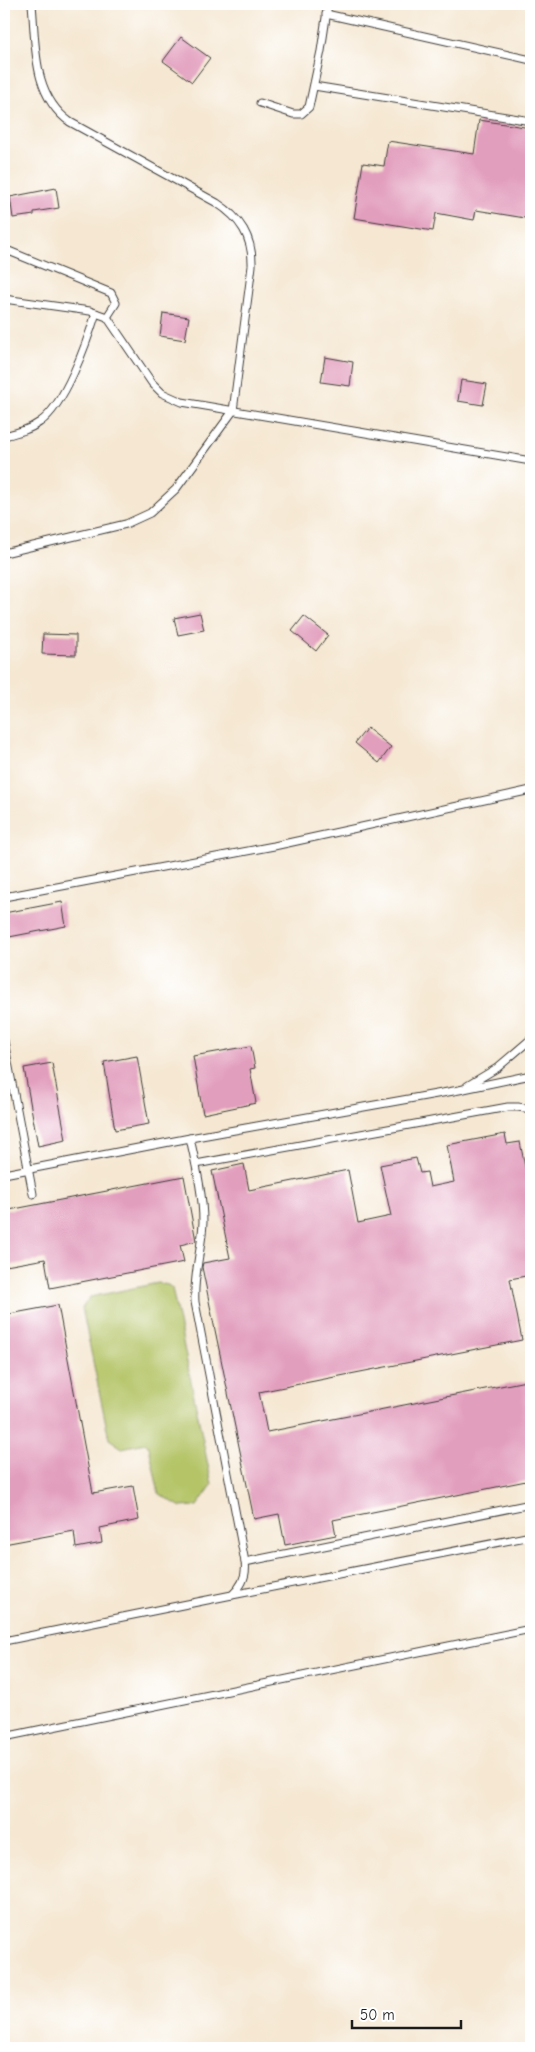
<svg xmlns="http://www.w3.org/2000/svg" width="535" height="2052" font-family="'Comic Neue',sans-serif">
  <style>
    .green { fill: #b4c466; stroke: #687041 }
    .building { fill: #e29ebd }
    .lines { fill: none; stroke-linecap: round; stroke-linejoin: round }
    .lane-casing { stroke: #3d3a37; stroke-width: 9 }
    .lane { stroke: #fff; stroke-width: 7 }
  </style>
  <rect width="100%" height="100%" fill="#fff"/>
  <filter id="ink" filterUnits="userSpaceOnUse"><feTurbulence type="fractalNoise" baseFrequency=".02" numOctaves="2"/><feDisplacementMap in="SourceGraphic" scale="10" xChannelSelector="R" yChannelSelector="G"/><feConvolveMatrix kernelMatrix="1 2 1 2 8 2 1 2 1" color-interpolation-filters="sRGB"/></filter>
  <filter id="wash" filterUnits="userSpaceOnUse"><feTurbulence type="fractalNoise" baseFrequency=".0096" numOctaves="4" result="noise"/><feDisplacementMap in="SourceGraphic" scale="20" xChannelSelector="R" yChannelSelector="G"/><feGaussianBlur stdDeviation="1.12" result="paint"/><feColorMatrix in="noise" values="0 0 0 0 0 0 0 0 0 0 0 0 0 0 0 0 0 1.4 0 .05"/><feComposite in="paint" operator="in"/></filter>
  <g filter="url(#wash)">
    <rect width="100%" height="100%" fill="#f5e7d1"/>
    <polygon class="green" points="158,1283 168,1285 172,1288 212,1485 197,1506 181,1507 159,1494 149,1447 145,1443 122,1448 109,1439 82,1308 90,1297"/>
    <g id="blocks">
      <g class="building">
        <polygon points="181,37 210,58 192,82 163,61"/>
        <polygon points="479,120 531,128 531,219 476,210 474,220 436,213 433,231 354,218 363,163 384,166 388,141 474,154"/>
        <polygon points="56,188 59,208 34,212 34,215 13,218 10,197"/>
        <polygon points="163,313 189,317 185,340 160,336"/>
        <polygon points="325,357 353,362 350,386 321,382"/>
        <polygon points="461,380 487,384 483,405 458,401"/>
        <polygon points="200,613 204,630 178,635 174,618"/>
        <polygon points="304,616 328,635 316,651 292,631"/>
        <polygon points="43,634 76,635 76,655 42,654"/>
        <polygon points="367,728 391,747 379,763 355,743"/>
        <polygon points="62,902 66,926 4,938 4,913"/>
        <polygon points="251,1046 255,1068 250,1069 256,1103 203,1114 193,1056"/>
        <polygon points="137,1056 149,1124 115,1130 104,1062"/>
        <polygon points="52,1063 66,1140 38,1146 24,1068"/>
        <polygon points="505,1134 507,1144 520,1142 529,1187 531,1187 531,1275 510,1279 522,1340 259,1392 267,1432 531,1380 531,1480 333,1520 336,1535 285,1545 279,1514 254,1519 202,1267 203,1263 230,1258 212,1171 244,1164 249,1190 348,1170 358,1223 391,1216 380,1165 416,1158 420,1173 427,1172 430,1187 454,1182 447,1145"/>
        <polygon points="184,1176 196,1241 180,1245 184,1262 50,1288 45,1259 6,1266 4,1252 4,1211"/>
        <polygon points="58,1305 93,1493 133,1486 139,1520 100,1528 102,1543 76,1548 74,1531 4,1544 4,1315"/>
      </g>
    </g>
  </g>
  <g filter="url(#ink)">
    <use href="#blocks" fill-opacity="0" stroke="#3d3a37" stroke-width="1"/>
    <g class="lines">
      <g class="lane-casing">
        <g id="lane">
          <polyline points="326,14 531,60"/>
          <polyline points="314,86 531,121"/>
          <polyline points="260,103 293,114 301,114 309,107 321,51 328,4"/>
          <polyline points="4,249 111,293 116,303 107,317"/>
          <polyline points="4,299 90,311 107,317 152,383 162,393 182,402 531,461"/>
          <path d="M4,436C16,433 29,430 40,422C65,405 87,342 96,313"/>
          <path d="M4,553L126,524L150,513L176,489L233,411L252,266C253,237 240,218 217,203L70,122C32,95 36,45 32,4"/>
          <polyline points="4,897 274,846 531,790"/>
          <polyline points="4,1041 33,1194"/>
          <polyline points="467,1086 497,1068 531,1039"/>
          <polyline points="196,1164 508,1107 518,1107 531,1109"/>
          <polyline points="4,1174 190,1138 459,1090 531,1075"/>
          <polyline points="245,1562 531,1504"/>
          <polyline points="232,1595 531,1536"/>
          <path d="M4,1641L232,1595C242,1586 247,1575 245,1562L195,1302C193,1275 202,1249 203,1222C203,1194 196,1166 190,1138"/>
          <polyline points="4,1737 531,1629"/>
        </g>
      </g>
      <use href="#lane" class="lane"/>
    </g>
  </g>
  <rect width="535" height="2052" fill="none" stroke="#fff" stroke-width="20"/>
  <path d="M352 2020v8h109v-8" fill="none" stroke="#1c1c1c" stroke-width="2.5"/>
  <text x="360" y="2020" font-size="15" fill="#1c1c1c" stroke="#ffffff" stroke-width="4" paint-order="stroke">50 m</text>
</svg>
